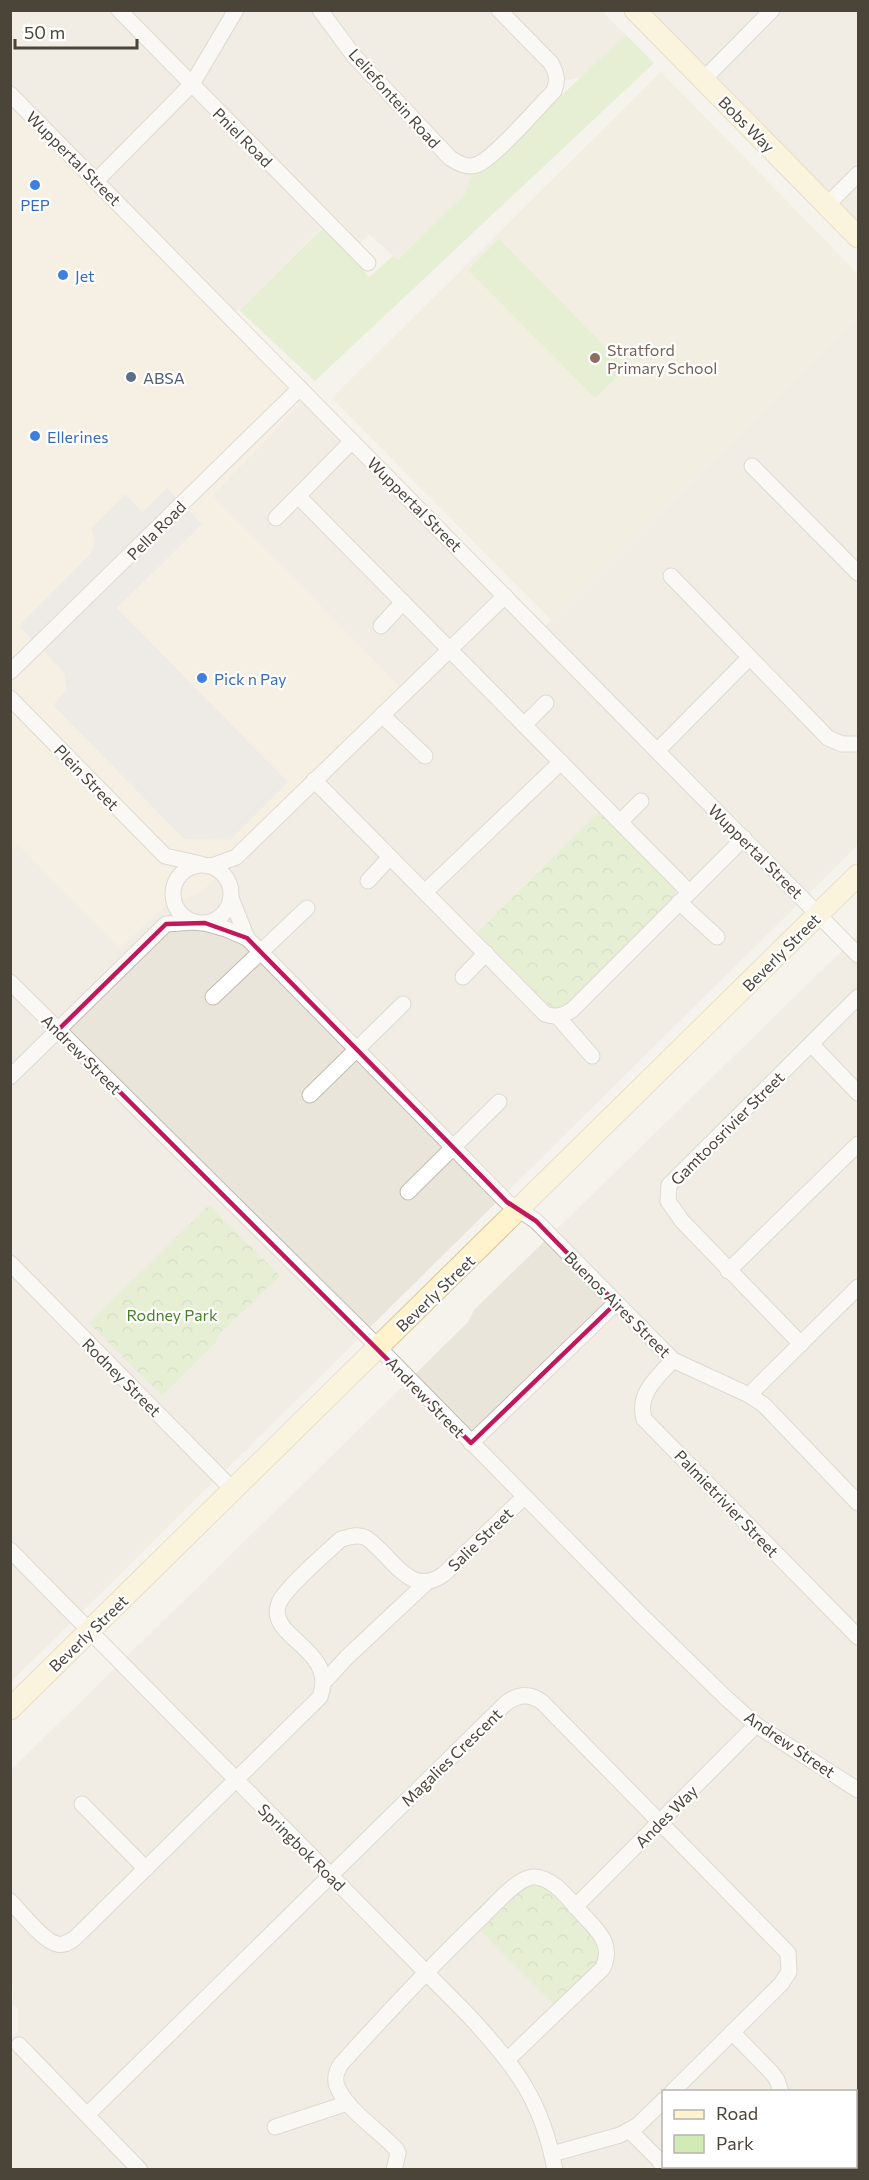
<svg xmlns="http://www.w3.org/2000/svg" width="869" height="2180" font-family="Commissioner,sans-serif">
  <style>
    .residential { fill: #eae5da; fill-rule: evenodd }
    .commercial { fill: #f7ead8 }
    .education { fill: #efe8d6 }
    .green { fill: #d2eab5 }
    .forest { fill: url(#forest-crowns) }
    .parking { fill: #e5e3e0 }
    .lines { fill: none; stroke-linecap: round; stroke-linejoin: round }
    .street-casing { stroke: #c2bbae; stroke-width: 17 }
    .secondary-casing { stroke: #d6c79b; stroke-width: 23 }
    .street { stroke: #fff; stroke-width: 15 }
    .secondary { stroke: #fff3cd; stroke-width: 21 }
    .marked { fill: none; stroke: #c2185b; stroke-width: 4.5; stroke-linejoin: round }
    .shop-dot { fill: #3f7fe0; stroke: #fff; stroke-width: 2 }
    .education-dot { fill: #8d6e63; stroke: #fff; stroke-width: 2 }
    .service-dot { fill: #5c6f8a; stroke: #fff; stroke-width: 2 }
    .labels { text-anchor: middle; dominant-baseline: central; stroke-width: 4.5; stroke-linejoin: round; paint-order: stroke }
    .street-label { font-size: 16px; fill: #4b4439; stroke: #fff }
    .shop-label { font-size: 16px; fill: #366cbe; stroke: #fff; text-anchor: start }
    .education-label { font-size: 16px; fill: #785e54; stroke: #fff; text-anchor: start }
    .service-label { font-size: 16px; fill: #4e5e75; stroke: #fff; text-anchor: start }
    .park-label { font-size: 16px; fill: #4a7f2a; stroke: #fff }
  </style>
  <defs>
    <pattern id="forest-crowns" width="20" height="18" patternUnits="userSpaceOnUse" patternTransform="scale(1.5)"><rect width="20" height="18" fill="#d2eab5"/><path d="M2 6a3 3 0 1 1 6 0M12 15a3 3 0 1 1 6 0" fill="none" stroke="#b6ca9c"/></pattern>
  </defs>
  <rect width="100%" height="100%" fill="#f6f3ec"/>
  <g class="residential">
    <polygon points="601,10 626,35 582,77 558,82 475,167 465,194 398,260 369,234 353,250 327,223 231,317 11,93 10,11"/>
    <polygon points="638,11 858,11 858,235"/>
    <polygon points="858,318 858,845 11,1682 11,837 120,948 167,904 200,893 405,693 212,495 308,396 540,631"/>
    <path d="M858,935V2169H11L10,2039L18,2031V2009L12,2004L14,1986L10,1982L11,1770L397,1392L468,1322L474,1310ZM664,2092H856V2166H664Z"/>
  </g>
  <polygon class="commercial" points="10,94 308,396 212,495 406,693 200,893 167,904 120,948 11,837"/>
  <polygon class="education" points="661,72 858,274 858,318 551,620 332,398"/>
  <g class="green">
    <polygon points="626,35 654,63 315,381 239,310 325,226 369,277 393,256 398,260 465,194 473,172 485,167"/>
    <polygon points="499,239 626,368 595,398 468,270"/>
  </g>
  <g class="forest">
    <polygon points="600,811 673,886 675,893 672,899 564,1007 555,1009 549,1005 477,933"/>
    <polygon points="209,1205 280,1276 219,1334 216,1342 162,1396 89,1323"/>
    <polygon points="531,1884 541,1884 551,1892 596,1936 601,1950 597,1962 554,2005 479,1929 522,1888"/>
  </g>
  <polygon class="parking" points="167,488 202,524 117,608 288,782 230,840 184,839 53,705 67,690 64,672 19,626 92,552 95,540 91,528 125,494 142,512"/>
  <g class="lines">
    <g class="street-casing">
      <g id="street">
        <polyline points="119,10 368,263"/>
        <path d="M320,10L354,56L450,158C458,163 466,168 476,165C493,160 539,106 554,91C558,80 557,74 551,63L499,10"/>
        <polyline points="704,79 772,10"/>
        <polyline points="10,94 858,955"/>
        <polyline points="96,181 192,84 236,10"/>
        <polyline points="827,205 858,174"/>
        <polyline points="352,441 298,496 689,892"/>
        <polyline points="752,466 858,573"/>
        <polyline points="276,518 298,496"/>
        <polyline points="671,576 828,738 842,744 858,744"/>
        <polyline points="381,626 403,602"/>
        <polyline points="10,672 300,388"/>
        <polyline points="10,698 165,856 201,864"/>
        <polyline points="382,715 425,756"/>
        <polyline points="524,725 546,703"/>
        <polyline points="657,751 749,658"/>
        <path d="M314,780L545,1014C556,1018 563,1016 572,1010L744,838"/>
        <polyline points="620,822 641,801"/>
        <circle cx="202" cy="894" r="29"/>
        <polyline points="212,866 236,857 505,596"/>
        <polyline points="368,881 390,857"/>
        <polyline points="425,892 561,762"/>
        <polyline points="231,898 247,938 507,1202 536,1221 673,1360 749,1395 764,1405 858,1503"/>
        <polyline points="679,902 717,937"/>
        <polyline points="205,923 226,929 247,938"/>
        <polyline points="463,977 486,953"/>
        <polyline points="10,982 379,1348 642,1616 725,1697 756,1725 858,1790"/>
        <polyline points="213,997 307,908"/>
        <polyline points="558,1017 592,1056"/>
        <polyline points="811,1044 858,1093"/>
        <polyline points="10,1077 166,924 195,922"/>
        <polyline points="310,1095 403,1004"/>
        <polyline points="408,1192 499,1102"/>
        <polyline points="10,1263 233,1490"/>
        <polyline points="728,1271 858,1144"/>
        <polyline points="801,1344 682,1221 668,1201 669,1185 858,997"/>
        <path d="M673,1360C657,1378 637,1393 644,1419L858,1637"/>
        <polyline points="749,1395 858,1287"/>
        <polyline points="471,1443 616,1303"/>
        <path d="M10,1550L471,2018C516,2068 542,2100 555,2170"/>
        <polyline points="325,1681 347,1657 426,1583"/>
        <polyline points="82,1804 146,1869"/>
        <path d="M10,1901C21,1912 44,1942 57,1944C64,1946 69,1942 75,1938L320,1697C338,1648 265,1638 279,1603C285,1588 327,1552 341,1539C349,1537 356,1534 364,1537C370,1539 374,1545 379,1549C399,1568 415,1595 444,1574L524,1497"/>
        <polyline points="575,1907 756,1725"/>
        <polyline points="732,2032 772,2073 777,2080 781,2092"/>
        <polyline points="19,2045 140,2170"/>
        <path d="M87,2115L506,1703C518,1694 530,1693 542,1702L788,1953L789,1972L781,1984L672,2092"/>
        <polyline points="275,2127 348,2103"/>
        <polyline points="629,2130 658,2159 665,2170"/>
        <polyline points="552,2154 620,2135 638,2125 664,2100"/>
        <path d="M394,2170L398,2153L396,2149C379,2130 346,2110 337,2086C334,2078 337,2070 341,2064C388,2012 433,1964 483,1916C495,1905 517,1878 533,1877C554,1876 572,1904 585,1917C600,1933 613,1945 603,1968L508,2059"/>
      </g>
    </g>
    <g class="secondary-casing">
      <g id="secondary">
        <polyline points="635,10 858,237"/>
        <polyline points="10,1709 858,875"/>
      </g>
    </g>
    <use href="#street" class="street"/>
    <use href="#secondary" class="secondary"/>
  </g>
  <path d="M0 0H869V2180H0ZM205,923L247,938L507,1202L536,1221L616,1303L471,1443L58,1030L166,924Z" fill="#f6f3ec" fill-opacity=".55" fill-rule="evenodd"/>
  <path class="marked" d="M205,923L247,938L507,1202L536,1221L616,1303L471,1443L58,1030L166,924Z"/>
  <g class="shop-dot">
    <circle cx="35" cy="185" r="6"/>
    <circle cx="63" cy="275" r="6"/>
    <circle cx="35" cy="436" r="6"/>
    <circle cx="202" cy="678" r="6"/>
  </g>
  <circle class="education-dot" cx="595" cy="358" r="6"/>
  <circle class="service-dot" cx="131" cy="377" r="6"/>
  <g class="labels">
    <g class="street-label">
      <text transform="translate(395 98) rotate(48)">Leliefontein Road</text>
      <text transform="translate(747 124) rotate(45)">Bobs Way</text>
      <text transform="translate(243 137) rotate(45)">Pniel Road</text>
      <text transform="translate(74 158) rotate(45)">Wuppertal Street</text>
      <text transform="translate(415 504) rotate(45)">Wuppertal Street</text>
      <text transform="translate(156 530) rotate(-45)">Pella Road</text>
      <text transform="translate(87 777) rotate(46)">Plein Street</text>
      <text transform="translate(756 851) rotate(45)">Wuppertal Street</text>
      <text transform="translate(781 952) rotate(-45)">Beverly Street</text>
      <text transform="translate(82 1054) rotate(45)">Andrew Street</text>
      <text transform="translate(727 1128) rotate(-45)">Gamtoosrivier Street</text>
      <text transform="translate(435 1293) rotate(-44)">Beverly Street</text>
      <text transform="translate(618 1304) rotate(45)">Buenos Aires Street</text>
      <text transform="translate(122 1377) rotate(45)">Rodney Street</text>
      <text transform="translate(426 1397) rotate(46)">Andrew Street</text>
      <text transform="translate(727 1503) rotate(46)">Palmietrivier Street</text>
      <text transform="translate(480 1539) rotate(-44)">Salie Street</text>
      <text transform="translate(88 1633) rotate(-44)">Beverly Street</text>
      <text transform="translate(790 1744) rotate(34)">Andrew Street</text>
      <text transform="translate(451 1757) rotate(-44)">Magalies Crescent</text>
      <text transform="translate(666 1816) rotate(-45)">Andes Way</text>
      <text transform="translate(302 1847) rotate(45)">Springbok Road</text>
    </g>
    <g class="shop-label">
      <text x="35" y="204" text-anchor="middle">PEP</text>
      <text x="75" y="275">Jet</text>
      <text x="47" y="436">Ellerines</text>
      <text x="214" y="678">Pick n Pay</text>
    </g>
    <g class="education-label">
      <text x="607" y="349">Stratford<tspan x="607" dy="18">Primary School</tspan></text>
    </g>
    <g class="service-label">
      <text x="143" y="377">ABSA</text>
    </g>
    <g class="park-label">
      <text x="172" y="1314">Rodney Park</text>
    </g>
  </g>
  <rect width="869" height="2180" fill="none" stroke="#4b4439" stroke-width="24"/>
  <rect x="662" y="2090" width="195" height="78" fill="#ffffff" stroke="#b7b4b0" stroke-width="1.5"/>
  <rect x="674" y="2110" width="30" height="9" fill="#fff3cd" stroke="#b7b4b0" stroke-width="1.5"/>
  <text x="716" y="2120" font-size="18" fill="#4b4439">Road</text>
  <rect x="674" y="2135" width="30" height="18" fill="#d2eab5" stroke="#b7b4b0" stroke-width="1.5"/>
  <text x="716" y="2150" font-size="18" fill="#4b4439">Park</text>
  <path d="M15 39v9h122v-9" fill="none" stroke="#4b4439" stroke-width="3"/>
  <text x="24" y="39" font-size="18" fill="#4b4439" stroke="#ffffff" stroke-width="4.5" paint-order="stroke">50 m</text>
</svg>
